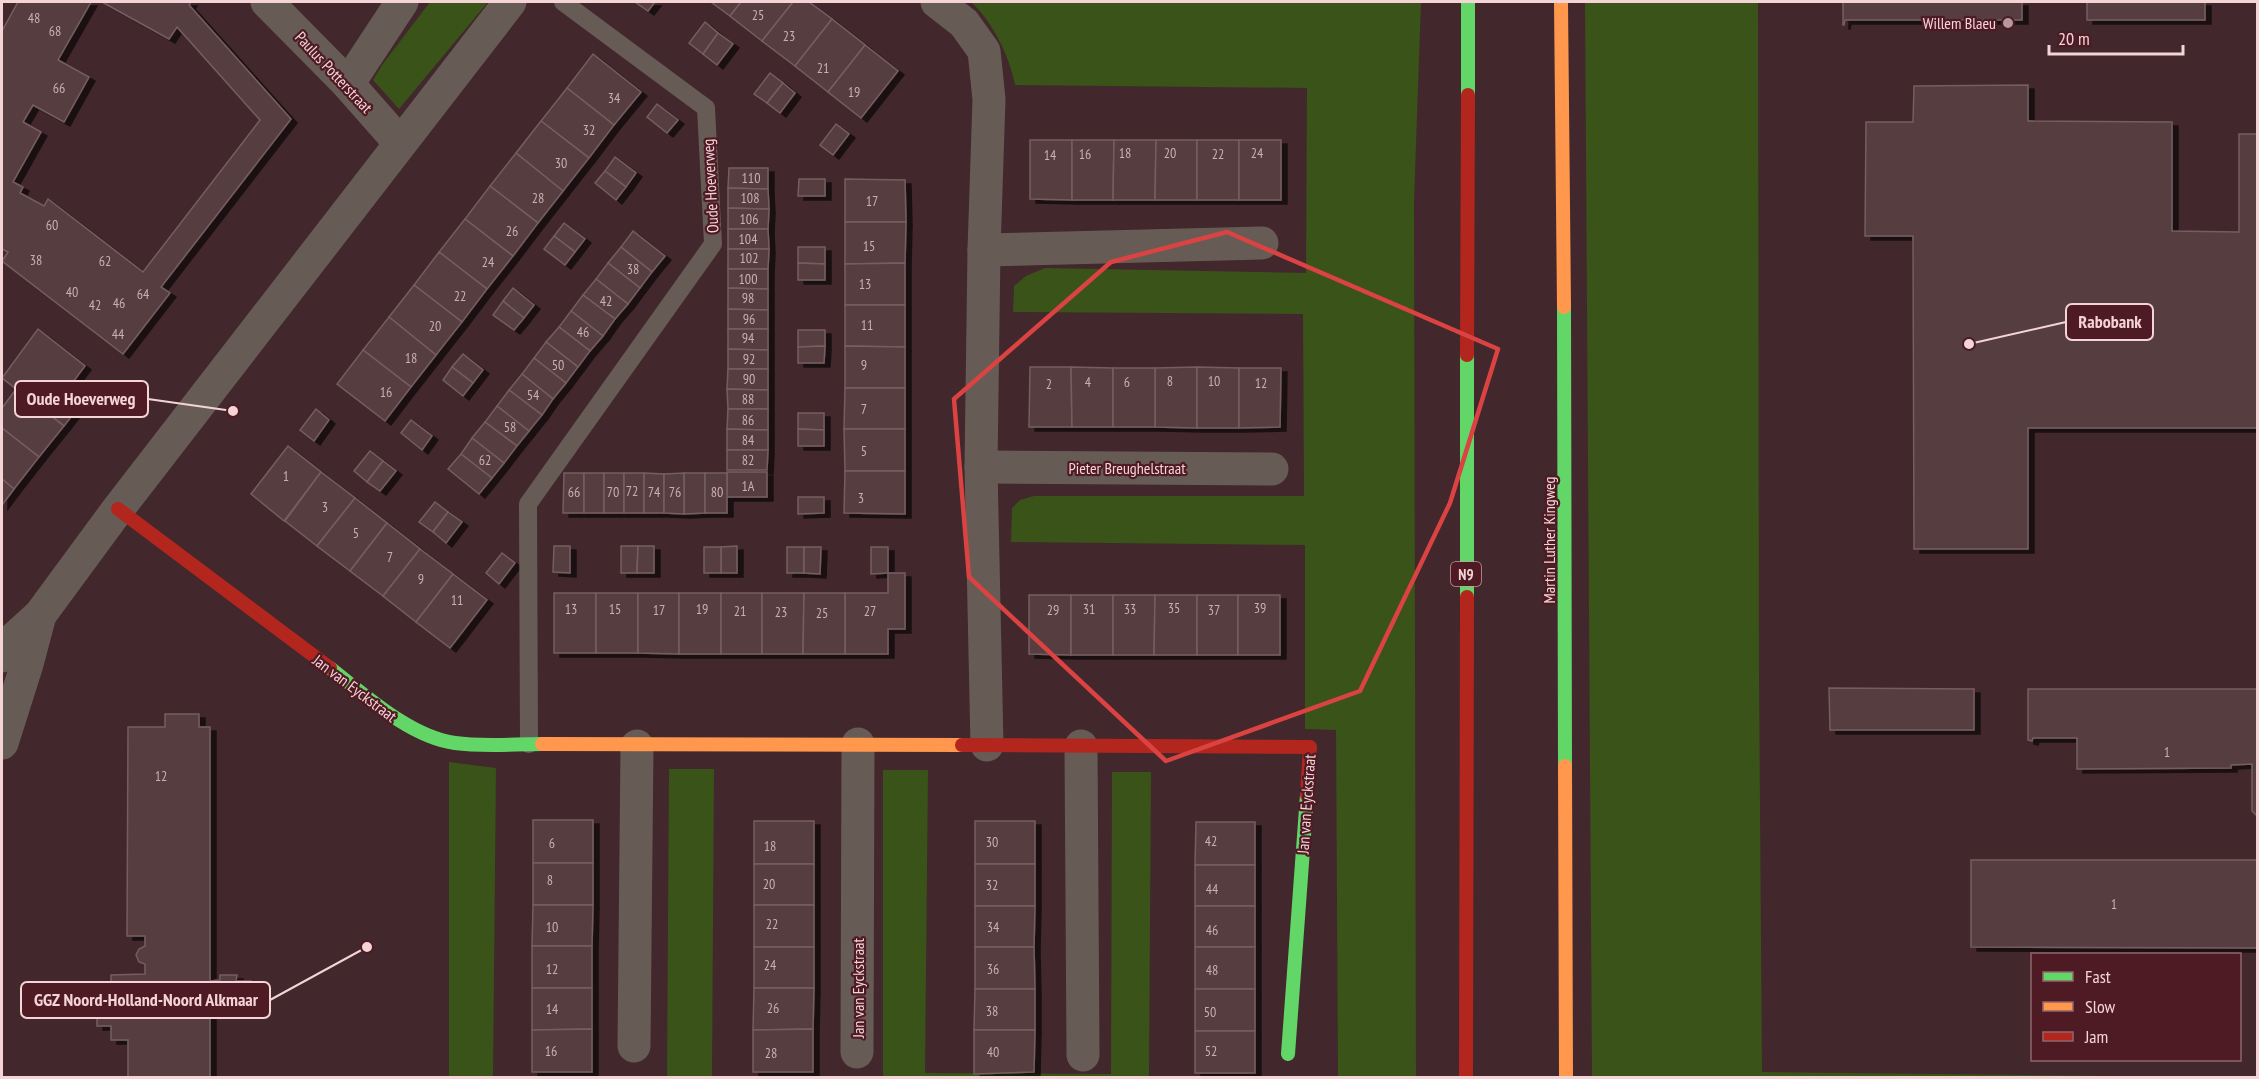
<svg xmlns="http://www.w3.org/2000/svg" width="2259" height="1079" font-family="'PT Sans Narrow',sans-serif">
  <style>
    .green { fill: #395318 }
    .building { fill: #553e41; stroke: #765d61; stroke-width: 1.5; filter: url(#shadow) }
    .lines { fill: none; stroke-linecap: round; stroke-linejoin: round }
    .lane { stroke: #665c55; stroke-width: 18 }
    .street { stroke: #665c55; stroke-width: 33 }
    .fast { stroke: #63d668; stroke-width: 14 }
    .slow { stroke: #ff974d; stroke-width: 14 }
    .jam { stroke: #b3261e; stroke-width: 14 }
    .marked { fill: none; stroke: #db4242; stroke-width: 4.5; stroke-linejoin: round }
    .poi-dot { fill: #b6979a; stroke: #4e1b24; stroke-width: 2 }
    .labels { text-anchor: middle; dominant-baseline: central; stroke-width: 4.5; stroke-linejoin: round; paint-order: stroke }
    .number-label { font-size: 14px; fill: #cdaeb1 }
    .shield { fill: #4e1b24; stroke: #c39ca1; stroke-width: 1.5 }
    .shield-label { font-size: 15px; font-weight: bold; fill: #f5d4d6 }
    .poi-label { font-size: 16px; fill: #f5d4d6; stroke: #4e1b24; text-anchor: end }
    .street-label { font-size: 16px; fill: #f5d4d6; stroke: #4e1b24 }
    .leader { fill: none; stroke: #f5d4d6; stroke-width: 2 }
    .callout-dot { fill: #f5d4d6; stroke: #4e1b24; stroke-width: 2 }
    .callout { fill: #4e1b24; stroke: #f5d4d6; stroke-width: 2 }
    .callout-label { font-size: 18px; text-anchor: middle; font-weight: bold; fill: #f5d4d6 }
  </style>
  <defs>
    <filter id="shadow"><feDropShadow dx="6" dy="4" stdDeviation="0" flood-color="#0009"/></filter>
  </defs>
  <rect width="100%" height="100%" fill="#42272c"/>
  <g class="green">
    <polygon points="430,2 488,2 399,109 373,80 382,65"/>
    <path d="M971,2H1421L1414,202L1416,1077L883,1078V770H928L925,1073L1111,1074L1112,772H1151L1149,1076H1338L1336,730L1305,729V545L1011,542L1012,508L1020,500L1034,496H1304L1303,314L1013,312L1014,286L1026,276L1045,268L1306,273L1307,88L1015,85C1010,57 992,21 971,2Z"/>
    <polygon points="1585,2 1758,2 1759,672 1762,1072 2203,1077 1592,1077"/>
    <polygon points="449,762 496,768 493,1076 563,1077 449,1077"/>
    <polygon points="669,769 714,769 712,1077 667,1077"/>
  </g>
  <g class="building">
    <polygon points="18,2 91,2 58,60 89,77 64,122 33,105 23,122 41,132 13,182 23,187 20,193 44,206 48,199 143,272 260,120 177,27 169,39 102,2 191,2 189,5 291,119 161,287 170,293 123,354 2,261 8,252 2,249 2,31"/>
    <polygon points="635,2 655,2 648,11"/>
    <polygon points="711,2 741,2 730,16"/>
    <polygon points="741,2 793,2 762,41 730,16"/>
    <polygon points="793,2 809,2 832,19 795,66 762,41"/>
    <polygon points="1843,2 2022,2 2022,20 1845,20 1844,25 1843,25"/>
    <rect x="2087" y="2" width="118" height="18"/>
    <polygon points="832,19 865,45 828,92 795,66"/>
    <polygon points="705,22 718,33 703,54 689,43"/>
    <polygon points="718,33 733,44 717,65 703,54"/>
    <polygon points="865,45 898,71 861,118 828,92"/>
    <polygon points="593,54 641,92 614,125 567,88"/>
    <polygon points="770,73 783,83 767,103 754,94"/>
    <polygon points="783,83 795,93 780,113 767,103"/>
    <polygon points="2028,85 2028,121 2172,122 2172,231 2239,232 2239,134 2258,134 2258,428 2028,428 2028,549 1914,549 1913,236 1865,236 1866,122 1913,122 1914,86"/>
    <polygon points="567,88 614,125 589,158 541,121"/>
    <polygon points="657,104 678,120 667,133 647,117"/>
    <polygon points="541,121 589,158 563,191 516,153"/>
    <polygon points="836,124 849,134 833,155 820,145"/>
    <polygon points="1030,140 1072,140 1072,200 1030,199"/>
    <polygon points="1072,140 1114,140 1113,200 1072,200"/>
    <polygon points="1114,140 1156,140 1155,200 1113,200"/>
    <polygon points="1156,140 1197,140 1197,200 1155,200"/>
    <rect x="1197" y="140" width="42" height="60"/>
    <rect x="1239" y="140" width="42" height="60"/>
    <polygon points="516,153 563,191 538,223 490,186"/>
    <polygon points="615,157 636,173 626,187 605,171"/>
    <polygon points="729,168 768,168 768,189 728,188"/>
    <polygon points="605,171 626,187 616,200 595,183"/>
    <polygon points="799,179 825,179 825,196 798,196"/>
    <polygon points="845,179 905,180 906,222 845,222"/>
    <polygon points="490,186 538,223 513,256 465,219"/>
    <polygon points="728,188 768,189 769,209 728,208"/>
    <polygon points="728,208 769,209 768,229 728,229"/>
    <polygon points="465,219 513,256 487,289 439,252"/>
    <polygon points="845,222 906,222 905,263 845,264"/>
    <polygon points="564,223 585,239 575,252 554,236"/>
    <polygon points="728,229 768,229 769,249 728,249"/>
    <polygon points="633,231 665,256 652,272 621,247"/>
    <polygon points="554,236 575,252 565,265 544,249"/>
    <polygon points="621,247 652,272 640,288 608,263"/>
    <polygon points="798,247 825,247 825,264 798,263"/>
    <polygon points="728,249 769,249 768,269 728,269"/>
    <polygon points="439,252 487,289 462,322 414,285"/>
    <polygon points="608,263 640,288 628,304 596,279"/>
    <polygon points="798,263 825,264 825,280 798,280"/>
    <polygon points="905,263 905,305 845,305 845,264"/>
    <polygon points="728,269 768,269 768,289 728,288"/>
    <polygon points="596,279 628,304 615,319 583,295"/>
    <polygon points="414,285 462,322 436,355 389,317"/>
    <polygon points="513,288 534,305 524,318 503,301"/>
    <polygon points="728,288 768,289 768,310 728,309"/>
    <polygon points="583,295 615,319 603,336 571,311"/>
    <polygon points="503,301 524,318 514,330 493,315"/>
    <polygon points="845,305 905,305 905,347 845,346"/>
    <polygon points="728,309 768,310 768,329 728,329"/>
    <polygon points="571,311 603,336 590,351 559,327"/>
    <polygon points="389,317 436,355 411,387 363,350"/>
    <polygon points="559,327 590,351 578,367 546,342"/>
    <polygon points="38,329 85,366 73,382 89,394 64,426 2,378"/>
    <polygon points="728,329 768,329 768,350 728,349"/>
    <polygon points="798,330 825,330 825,346 798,347"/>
    <polygon points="546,342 578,367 566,383 534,358"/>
    <polygon points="825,346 824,363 798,363 798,347"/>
    <polygon points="845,346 905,347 905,388 845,388"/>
    <polygon points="728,349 768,350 768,369 728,369"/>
    <polygon points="363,350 411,387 385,421 337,384"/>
    <polygon points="463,354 483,370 473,383 452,367"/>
    <polygon points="534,358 566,383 553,399 522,374"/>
    <polygon points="452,367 473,383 463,396 443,380"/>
    <polygon points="1030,367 1071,367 1072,427 1029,427"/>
    <polygon points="1071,367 1113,368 1113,427 1072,427"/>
    <polygon points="1197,367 1197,428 1155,427 1155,368"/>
    <polygon points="1197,367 1239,368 1239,428 1197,428"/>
    <rect x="1113" y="368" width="42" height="59"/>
    <polygon points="1239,368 1281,368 1280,427 1239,428"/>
    <polygon points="728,369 768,369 768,390 727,389"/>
    <polygon points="522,374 553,399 542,415 509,390"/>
    <polygon points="845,388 905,388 905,429 844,429"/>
    <polygon points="16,389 64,426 39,457 2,428 2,408"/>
    <polygon points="727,389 768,390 768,409 728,409"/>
    <polygon points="509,390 542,415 529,431 497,406"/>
    <polygon points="497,406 529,431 517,446 485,422"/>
    <polygon points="316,409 329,420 314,441 300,430"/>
    <polygon points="728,409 768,409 768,430 727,429"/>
    <polygon points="798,413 824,413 824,430 798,429"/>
    <polygon points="411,420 432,436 422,450 401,433"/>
    <polygon points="485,422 517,446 504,463 472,438"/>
    <polygon points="2,428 39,457 14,489 2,479"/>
    <polygon points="727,429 768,430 768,450 727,450"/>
    <polygon points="798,429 824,430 824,446 798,446"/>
    <polygon points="844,429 905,429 905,471 845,471"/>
    <polygon points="472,438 504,463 492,478 461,454"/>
    <polygon points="288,446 321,472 284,521 251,494"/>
    <polygon points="727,450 768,450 767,470 727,470"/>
    <polygon points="370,451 383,461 367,482 354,471"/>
    <polygon points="461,454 492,478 479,494 448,469"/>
    <polygon points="383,461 396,471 380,491 367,482"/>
    <polygon points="845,471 905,471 905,514 844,513"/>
    <polygon points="321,472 355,498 317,546 285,521"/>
    <rect x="727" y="472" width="40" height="25"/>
    <polygon points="564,473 584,473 584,513 563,513"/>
    <rect x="584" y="473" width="20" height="40"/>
    <rect x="604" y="473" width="20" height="40"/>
    <rect x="624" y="473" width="20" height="40"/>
    <polygon points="644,473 664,474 664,513 644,513"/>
    <polygon points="684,473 705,473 705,513 684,514"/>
    <polygon points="684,473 684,514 664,513 664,474"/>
    <rect x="705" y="473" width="22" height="40"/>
    <polygon points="2,479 14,489 2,505"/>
    <polygon points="798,497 824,497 824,513 798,514"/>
    <polygon points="355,498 387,523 350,571 317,546"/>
    <polygon points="435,502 448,512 433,532 419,522"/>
    <polygon points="448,512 462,522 446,543 433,532"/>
    <polygon points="387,523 420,549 383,596 350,571"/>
    <polygon points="554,546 570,546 570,573 553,572"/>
    <polygon points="621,546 638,546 637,573 621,573"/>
    <polygon points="638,546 654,546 654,573 637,573"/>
    <polygon points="737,546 737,573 721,573 721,547"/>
    <rect x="704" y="547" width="17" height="26"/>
    <rect x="787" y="547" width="17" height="26"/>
    <polygon points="804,547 821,547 820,574 804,573"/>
    <polygon points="871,547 888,547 888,573 871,574"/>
    <polygon points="420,549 453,574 416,622 383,596"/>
    <polygon points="502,553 515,563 499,584 486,573"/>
    <polygon points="888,573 905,573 905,629 888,629 888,654 845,654 845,593 888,593"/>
    <polygon points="453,574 487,600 450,648 416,622"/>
    <rect x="554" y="593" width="42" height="60"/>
    <rect x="596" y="593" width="42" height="60"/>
    <polygon points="638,593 679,593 679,654 638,653"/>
    <rect x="679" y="593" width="42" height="61"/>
    <rect x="721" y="593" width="41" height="61"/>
    <polygon points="762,593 804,593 803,654 762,654"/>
    <polygon points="804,593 845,593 845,654 803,654"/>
    <polygon points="1029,595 1071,595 1071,655 1029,654"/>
    <rect x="1071" y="595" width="42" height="60"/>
    <polygon points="1113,595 1155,595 1154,655 1113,655"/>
    <polygon points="1155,595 1197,595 1197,655 1154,655"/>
    <rect x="1197" y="595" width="41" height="60"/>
    <rect x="1238" y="595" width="42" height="60"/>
    <polygon points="1829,688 1974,689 1974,730 1830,730"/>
    <polygon points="2028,689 2258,689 2258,817 2252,811 2252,764 2231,765 2231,768 2077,769 2077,738 2033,738 2032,741 2028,740"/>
    <polygon points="165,714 199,714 199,727 210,727 210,981 220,980 220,975 237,975 236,981 251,981 256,987 255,993 250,996 210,996 210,1078 128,1078 128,1040 111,1040 111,1026 97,1026 97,988 111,988 111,975 145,974 145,964 139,962 136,955 139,949 145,946 145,936 127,936 128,727 165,727"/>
    <rect x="533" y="820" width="60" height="43"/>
    <rect x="754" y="821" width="60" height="43"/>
    <rect x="975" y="821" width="60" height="43"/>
    <polygon points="1196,822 1255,822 1255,865 1195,865"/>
    <polygon points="1971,860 2258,860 2258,948 1971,947"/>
    <rect x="533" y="863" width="60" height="42"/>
    <rect x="754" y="864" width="60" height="41"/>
    <rect x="975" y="864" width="60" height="42"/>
    <rect x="1195" y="865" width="60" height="41"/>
    <polygon points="533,905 593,905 592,946 532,946"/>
    <rect x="754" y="905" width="60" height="42"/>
    <polygon points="975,906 1035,906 1034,947 975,947"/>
    <rect x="1195" y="906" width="60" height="41"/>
    <rect x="532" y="946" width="60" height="42"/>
    <rect x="754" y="947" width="60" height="41"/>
    <polygon points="975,947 1034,947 1035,989 975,989"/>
    <rect x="1195" y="947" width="60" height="42"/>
    <polygon points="532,988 592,988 592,1029 532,1030"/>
    <polygon points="754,988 814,988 813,1029 753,1030"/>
    <polygon points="975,989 1035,989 1035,1030 974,1030"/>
    <rect x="1195" y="989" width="60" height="42"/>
    <polygon points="592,1029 592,1072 532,1072 532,1030"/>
    <polygon points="813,1029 813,1072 753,1072 753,1030"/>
    <polygon points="974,1030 1035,1030 1034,1072 974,1074"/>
    <rect x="1195" y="1031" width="60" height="42"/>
  </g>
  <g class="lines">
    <polyline class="lane" points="529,744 528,504 713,244 706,108 563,2"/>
    <g class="street">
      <polyline points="267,2 348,84 400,143"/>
      <polyline points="937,2 964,23 984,51 989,99 984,250 981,467 987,745"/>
      <polyline points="348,84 402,2"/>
      <polyline points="984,250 1262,243"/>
      <polyline points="981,467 1272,469"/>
      <polyline points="2,656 7,645 40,615 118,509 510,2"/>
      <polyline points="2,743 27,664 40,615"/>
      <polyline points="1081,746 1083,1055"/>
      <polyline points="634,1046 637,746"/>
      <polyline points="857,1052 858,744"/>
    </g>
    <g class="fast">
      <polyline points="1468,95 1468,2"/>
      <polyline points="1564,307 1565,766"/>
      <polyline points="1467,597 1467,355"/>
      <path d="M330,668C365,695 410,737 455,743C483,747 513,744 542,744"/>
      <polyline points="1288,1054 1307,795"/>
    </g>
    <g class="slow">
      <polyline points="1561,2 1564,307"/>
      <polyline points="542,744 962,745"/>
      <polyline points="1565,766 1566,1078"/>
    </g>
    <g class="jam">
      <polyline points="1467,355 1468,95"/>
      <polyline points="118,509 330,668"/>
      <polyline points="962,745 1310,747 1307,795"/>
      <polyline points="1466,1078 1467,597"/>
    </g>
  </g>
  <path class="marked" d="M1227,232L1498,349L1450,503L1360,691L1166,761L969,577L954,399L1111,262Z"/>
  <circle class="poi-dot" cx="2008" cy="23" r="6"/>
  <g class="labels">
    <g class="number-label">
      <text x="758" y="15">25</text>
      <text x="34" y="18">48</text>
      <text x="55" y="31">68</text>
      <text x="789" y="36">23</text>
      <text x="823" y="68">21</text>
      <text x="59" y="88">66</text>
      <text x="854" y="92">19</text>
      <text x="614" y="98">34</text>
      <text x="589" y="130">32</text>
      <text x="1125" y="153">18</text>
      <text x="1170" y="153">20</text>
      <text x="1257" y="153">24</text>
      <text x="1085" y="154">16</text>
      <text x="1218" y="154">22</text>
      <text x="1050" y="155">14</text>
      <text x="561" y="163">30</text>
      <text x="751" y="178">110</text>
      <text x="538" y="198">28</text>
      <text x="750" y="198">108</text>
      <text x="872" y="201">17</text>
      <text x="749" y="219">106</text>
      <text x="52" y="225">60</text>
      <text x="512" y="231">26</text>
      <text x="748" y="239">104</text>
      <text x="869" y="246">15</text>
      <text x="749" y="258">102</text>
      <text x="36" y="260">38</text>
      <text x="105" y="261">62</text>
      <text x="488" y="262">24</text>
      <text x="633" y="269">38</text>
      <text x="748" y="279">100</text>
      <text x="865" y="284">13</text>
      <text x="72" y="292">40</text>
      <text x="143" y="294">64</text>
      <text x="460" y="296">22</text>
      <text x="748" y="298">98</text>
      <text x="606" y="301">42</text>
      <text x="119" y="303">46</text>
      <text x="95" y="305">42</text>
      <text x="749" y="319">96</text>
      <text x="867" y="325">11</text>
      <text x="435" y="326">20</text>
      <text x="583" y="332">46</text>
      <text x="118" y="334">44</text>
      <text x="748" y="338">94</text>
      <text x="411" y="358">18</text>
      <text x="749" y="359">92</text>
      <text x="558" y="365">50</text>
      <text x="864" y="365">9</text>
      <text x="749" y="379">90</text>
      <text x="1170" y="381">8</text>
      <text x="1214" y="381">10</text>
      <text x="1088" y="382">4</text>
      <text x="1127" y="382">6</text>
      <text x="1261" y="383">12</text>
      <text x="1049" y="384">2</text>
      <text x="386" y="392">16</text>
      <text x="533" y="395">54</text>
      <text x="748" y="399">88</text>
      <text x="864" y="409">7</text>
      <text x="748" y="420">86</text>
      <text x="510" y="427">58</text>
      <text x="748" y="440">84</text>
      <text x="864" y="451">5</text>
      <text x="485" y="460">62</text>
      <text x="748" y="460">82</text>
      <text x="286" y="476">1</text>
      <text x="748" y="486">1A</text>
      <text x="632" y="491">72</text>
      <text x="574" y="492">66</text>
      <text x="613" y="492">70</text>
      <text x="654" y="492">74</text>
      <text x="675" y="492">76</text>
      <text x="717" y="492">80</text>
      <text x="861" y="498">3</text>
      <text x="325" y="507">3</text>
      <text x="356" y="533">5</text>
      <text x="390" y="557">7</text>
      <text x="421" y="579">9</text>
      <text x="457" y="600">11</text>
      <text x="1174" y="608">35</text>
      <text x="1260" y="608">39</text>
      <text x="571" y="609">13</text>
      <text x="615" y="609">15</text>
      <text x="702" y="609">19</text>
      <text x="1089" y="609">31</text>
      <text x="1130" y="609">33</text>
      <text x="659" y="610">17</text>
      <text x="1053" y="610">29</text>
      <text x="1214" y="610">37</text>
      <text x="740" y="611">21</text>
      <text x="870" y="611">27</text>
      <text x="781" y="612">23</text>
      <text x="822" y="613">25</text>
      <text x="2167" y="752">1</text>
      <text x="161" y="776">12</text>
      <text x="1211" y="841">42</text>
      <text x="992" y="842">30</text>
      <text x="552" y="843">6</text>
      <text x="770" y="846">18</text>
      <text x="550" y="880">8</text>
      <text x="769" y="884">20</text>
      <text x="992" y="885">32</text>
      <text x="1212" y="889">44</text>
      <text x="2114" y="904">1</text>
      <text x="772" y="924">22</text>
      <text x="552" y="927">10</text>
      <text x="993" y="927">34</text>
      <text x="1212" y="930">46</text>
      <text x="770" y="965">24</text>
      <text x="552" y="969">12</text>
      <text x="993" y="969">36</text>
      <text x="1212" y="970">48</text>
      <text x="773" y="1008">26</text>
      <text x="552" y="1009">14</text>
      <text x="992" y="1011">38</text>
      <text x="1210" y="1012">50</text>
      <text x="551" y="1051">16</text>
      <text x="1211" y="1051">52</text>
      <text x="993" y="1052">40</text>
      <text x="771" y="1053">28</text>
    </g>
    <rect class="shield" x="1451" y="562" width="30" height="24" rx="4.5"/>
    <g class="shield-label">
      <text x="1466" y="574">N9</text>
    </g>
    <g class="poi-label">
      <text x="1996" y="23">Willem Blaeu</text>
    </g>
    <g class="street-label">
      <text transform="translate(334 72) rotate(47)">Paulus Potterstraat</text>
      <text transform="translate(710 186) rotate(-93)">Oude Hoeverweg</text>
      <text x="1127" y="468">Pieter Breughelstraat</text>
      <text transform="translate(1549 540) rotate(-90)">Martin Luther Kingweg</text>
      <text transform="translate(355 688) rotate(37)">Jan van Eyckstraat</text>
      <text transform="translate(1306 804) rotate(-86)">Jan van Eyckstraat</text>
      <text transform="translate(858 988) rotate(-90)">Jan van Eyckstraat</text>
    </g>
  </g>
  <path class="leader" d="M1969 344L2066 322M233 411L148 399M367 947L270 1000"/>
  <g class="callout-dot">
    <circle cx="1969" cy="344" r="6"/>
    <circle cx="233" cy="411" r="6"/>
    <circle cx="367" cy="947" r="6"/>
  </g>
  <g class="callout">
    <rect x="2066" y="304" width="87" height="36" rx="6"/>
    <rect x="15" y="381" width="133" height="36" rx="6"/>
    <rect x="21" y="982" width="249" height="36" rx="6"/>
  </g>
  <g class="callout-label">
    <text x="2110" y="328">Rabobank</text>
    <text x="81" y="405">Oude Hoeverweg</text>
    <text x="146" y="1006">GGZ Noord-Holland-Noord Alkmaar</text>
  </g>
  <rect width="2259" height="1079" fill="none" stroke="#f5d4d6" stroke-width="6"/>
  <rect x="2031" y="953" width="210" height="108" fill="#4e1b24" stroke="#91656b" stroke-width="1.5"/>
  <rect x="2043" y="972" width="30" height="9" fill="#63d668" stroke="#91656b" stroke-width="1.5"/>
  <text x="2085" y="983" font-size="18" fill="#f5d4d6">Fast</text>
  <rect x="2043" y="1002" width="30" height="9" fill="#ff974d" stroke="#91656b" stroke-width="1.5"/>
  <text x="2085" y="1013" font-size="18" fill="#f5d4d6">Slow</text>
  <rect x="2043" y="1032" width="30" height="9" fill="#b3261e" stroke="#91656b" stroke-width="1.5"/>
  <text x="2085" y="1043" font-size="18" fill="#f5d4d6">Jam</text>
  <path d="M2049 45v9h134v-9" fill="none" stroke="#f5d4d6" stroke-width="3"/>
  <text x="2058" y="45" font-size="18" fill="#f5d4d6" stroke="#4e1b24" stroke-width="4.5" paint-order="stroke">20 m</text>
</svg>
